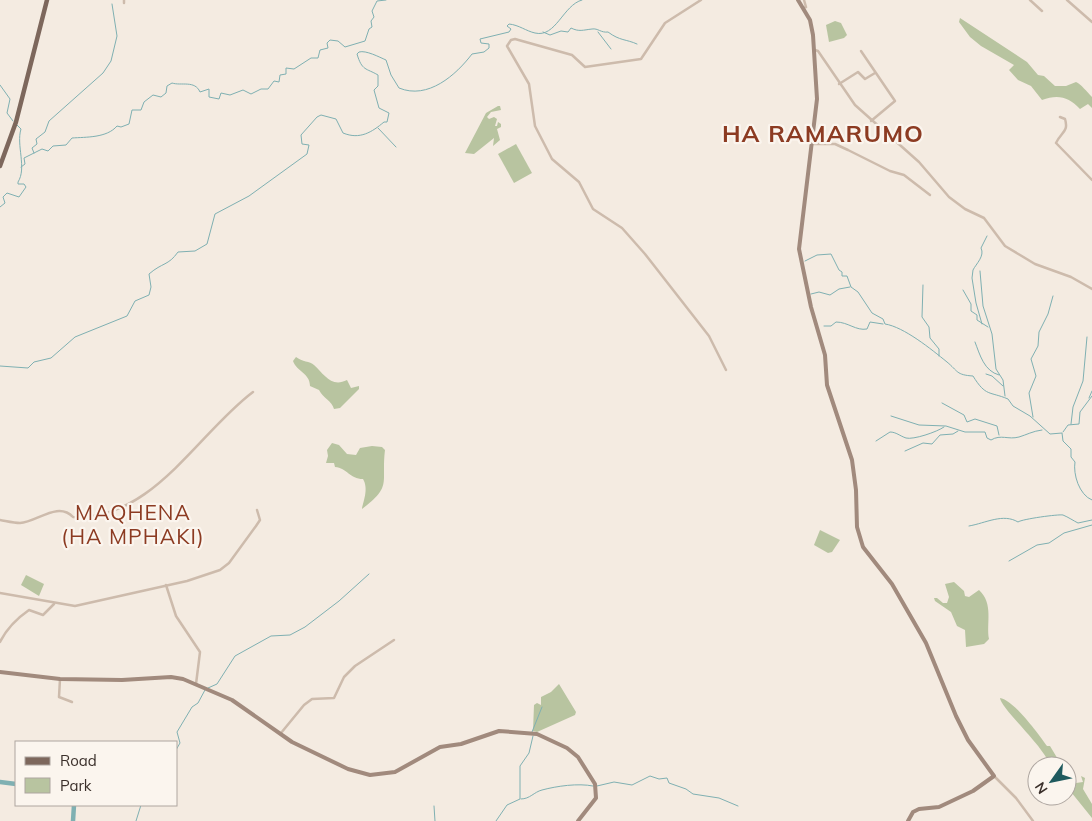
<svg xmlns="http://www.w3.org/2000/svg" width="1092" height="821" font-family="Mulish,sans-serif">
  <style>
    .green { fill: #b8c4a0 }
    .lines { fill: none; stroke-linecap: round; stroke-linejoin: round }
    .stream { stroke: #7fb0b2; stroke-width: 1 }
    .river { stroke: #7fb0b2; stroke-width: 4.5 }
    .street { stroke: #cdbbac; stroke-width: 2.5 }
    .secondary { stroke: #a18a7d; stroke-width: 4 }
    .primary { stroke: #7d675c; stroke-width: 4.5 }
    .labels { text-anchor: middle; dominant-baseline: central; stroke-width: 4.5; stroke-linejoin: round; paint-order: stroke }
    .quarter-label { font-size: 21px; letter-spacing: 1px; fill: #8c3b22; stroke: #fbf5ee }
    .district-label { font-size: 24px; font-weight: bold; letter-spacing: 1px; fill: #8c3b22; stroke: #fbf5ee }
  </style>
  <rect width="100%" height="100%" fill="#f4ebe1"/>
  <g class="green">
    <path d="M960,18L1027,62L1038,75L1044,76L1055,86H1066L1076,82C1081,84 1087,92 1092,97V108L1088,104L1080,109C1069,97 1058,94 1042,100L1031,86L1018,80L1009,70L1014,65L981,46L970,37L959,22Z"/>
    <polygon points="835,21 841,23 847,35 844,38 829,42 826,25"/>
    <polygon points="498,106 500,106 501,110 491,112 487,117 489,119 494,117 497,119 495,126 497,126 498,122 501,124 501,127 497,129 500,140 493,146 494,138 474,154 465,153 486,113"/>
    <polygon points="516,144 532,173 514,183 498,154"/>
    <path d="M296,357C302,362 310,361 314,365C324,374 331,388 347,380L351,388L359,386V389L340,408L334,409C332,401 323,398 319,390L310,386C310,373 297,372 293,361Z"/>
    <path d="M332,443L339,445L347,454L356,455L360,448L372,446L382,447L385,450C381,483 393,486 362,509C363,502 369,489 363,479C350,479 347,468 335,467L334,463H326L328,456L327,450Z"/>
    <polygon points="820,530 840,540 832,552 828,553 814,545"/>
    <polygon points="26,575 44,584 39,596 21,585"/>
    <path d="M954,582L964,591L965,596L969,597L979,590C994,604 986,623 989,639L984,644L966,647L965,630L957,626L951,612L935,601L934,598H937L943,603H947L949,597L945,584Z"/>
    <polygon points="559,684 576,712 575,715 537,732 533,731 534,705 537,703 541,705 541,697 551,692"/>
    <path d="M1000,698C1014,700 1039,735 1047,746H1050L1062,766H1050C1046,748 1001,709 1000,698Z"/>
    <polygon points="1067,771 1076,783 1083,782 1081,776 1085,778 1083,789 1092,804 1092,818 1067,787"/>
  </g>
  <g class="lines">
    <g class="stream">
      <path d="M543,32L550,35L561,31L568,32L571,28C579,32 583,30 592,29C598,28 601,33 608,32C620,41 626,39 637,44"/>
      <polyline points="598,32 611,49"/>
      <polyline points="0,85 10,99 7,113 13,121"/>
      <polyline points="378,128 396,147"/>
      <polyline points="34,153 32,148 37,144 36,139 45,132 49,121 103,73 111,61 117,36 112,4"/>
      <path d="M21,167L25,164L24,158L42,149L48,151L53,146L66,145L72,138C86,137 107,138 117,126L121,127L129,124L132,110H141L144,102L153,95L161,97L166,93L167,86L172,83C181,86 195,80 200,92L209,89V97L219,99L221,93L230,95L243,90L251,94L261,89H268L274,81L279,82L280,75L286,74V68L294,69L311,58H318L320,50L328,48L327,43L330,40L338,41L345,47L365,41L369,29L372,27L371,21L374,17L372,11L377,1L386,0"/>
      <path d="M0,207L5,203L3,197L7,193L19,197L26,187L24,184H18V182C27,168 16,145 21,129L17,125"/>
      <path d="M805,261L817,255L831,254L839,270L842,272V276H847L851,287L858,292L872,313L883,319L885,324C904,327 931,349 947,362C958,371 956,375 973,376C986,397 989,391 1008,399L1013,406L1030,416L1050,434L1062,433L1063,441L1071,449V457L1075,462C1073,474 1079,495 1092,500"/>
      <polyline points="980,271 983,306 992,334 996,369 1003,380 1005,396"/>
      <polyline points="923,285 922,317 929,327 930,338 939,349 939,356"/>
      <polyline points="963,290 971,304 971,311 977,315 977,320 988,327"/>
      <polyline points="811,294 819,292 830,295 839,289 850,287"/>
      <path d="M982,324L976,303L972,278L973,270C976,264 985,256 981,248L987,236"/>
      <path d="M824,326H831L836,322C848,322 856,331 867,329L870,322L883,324"/>
      <path d="M975,342C980,355 984,371 999,375"/>
      <path d="M0,366L28,368L34,362L51,358L75,337L127,316L135,301L149,295L151,287L149,274C163,262 168,266 178,252L195,251L207,244L215,214L249,196L307,154L309,145L302,144L301,135L317,117L321,115L336,119L343,133C360,140 372,132 384,122H387L389,113L379,108L374,90L378,86V75C366,68 362,71 357,54L359,52C366,50 379,57 386,60L391,75L399,88C428,100 456,75 472,54L484,52L489,48V44L481,43L480,39L509,32L511,29L507,26L509,24C519,25 526,31 535,33C556,38 563,5 582,0"/>
      <polyline points="986,374 992,376 1003,386"/>
      <polyline points="1089,398 1092,391"/>
      <polyline points="942,403 964,415 967,422 975,419 997,426 999,435"/>
      <path d="M891,416L919,425L946,426L965,432H985L987,438L991,440C1001,434 1008,440 1019,437C1026,435 1033,431 1042,430"/>
      <polyline points="1033,417 1029,393 1036,376 1031,359 1038,346 1039,332 1048,314 1053,296"/>
      <polyline points="1071,424 1073,407 1083,381 1087,337"/>
      <polyline points="1063,432 1068,425 1079,424 1080,412 1092,396"/>
      <path d="M876,441L890,432C896,432 900,436 906,438C913,440 937,432 944,427"/>
      <polyline points="905,451 923,443 932,444 940,435 953,434 958,431"/>
      <path d="M969,526C986,523 1003,513 1018,522C1022,519 1059,514 1063,515C1068,517 1074,521 1078,523L1092,520"/>
      <polyline points="1009,561 1037,545 1049,543 1064,533 1092,525"/>
      <polyline points="208,688 217,684 235,656 271,636 290,635 305,627 339,601 369,574"/>
      <polyline points="532,732 542,707"/>
      <polyline points="176,750 180,743 177,732 192,707 198,703 205,690"/>
      <polyline points="597,786 614,782 632,785 650,776 659,779 667,778 669,783 686,789 693,794 719,798 738,806"/>
      <path d="M521,799C530,799 534,792 542,790C557,786 578,783 593,786"/>
      <polyline points="434,806 435,821"/>
      <polyline points="136,821 141,805"/>
      <polyline points="496,821 507,805 520,799 520,766 529,753 533,736"/>
    </g>
    <g class="river">
      <polyline points="0,782 16,784"/>
      <polyline points="73,821 74,805"/>
    </g>
    <g class="street">
      <polyline points="124,0 124,3"/>
      <polyline points="701,0 665,23 641,59 585,67 572,55 515,39 511,40 507,46 529,84 535,126 552,159 579,182 593,209 622,228 645,254 709,336 726,370"/>
      <polyline points="1030,0 1042,11"/>
      <polyline points="1067,0 1092,22"/>
      <polyline points="803,8 806,7 804,0"/>
      <polyline points="815,50 818,51 855,105 919,162 949,197 965,209 984,218 1005,246 1035,264 1071,277 1092,289"/>
      <polyline points="861,51 895,101 871,121"/>
      <polyline points="839,84 858,72 865,79 875,73"/>
      <path d="M1060,117L1065,119C1069,132 1061,132 1056,143L1092,180"/>
      <polyline points="812,144 835,144 848,150 890,171 904,175 930,195"/>
      <path d="M0,520C6,521 14,523 20,523C37,522 58,501 73,517C152,521 198,433 253,392"/>
      <polyline points="166,585 176,616 200,652 196,684"/>
      <polyline points="0,593 75,606 187,581 220,570 229,563 256,526 260,520 257,510"/>
      <path d="M0,642C7,628 16,619 29,610L43,615L54,604"/>
      <polyline points="60,679 59,697 72,702"/>
      <polyline points="281,733 304,705 312,699 334,698 344,677 355,666 394,640"/>
      <polyline points="994,776 1016,798 1033,821"/>
    </g>
    <g class="secondary">
      <polyline points="798,0 810,20 813,35 817,99 799,249 811,307 825,355 827,385 852,460 856,490 857,527 863,547 892,584 926,643 956,716 968,740 994,776 973,791 939,807 919,809 913,812 908,821"/>
      <polyline points="0,672 60,679 122,680 171,677 183,679 232,700 292,742 348,769 370,775 395,772 440,747 461,744 499,731 537,734 567,748 578,757 595,784 596,798 578,821"/>
    </g>
    <polyline class="primary" points="0,166 16,122 47,0"/>
  </g>
  <g class="labels">
    <g class="quarter-label">
      <text x="133" y="512">MAQHENA<tspan x="133" dy="24">(HA MPHAKI)</tspan></text>
    </g>
    <g class="district-label">
      <text x="823" y="133">HA RAMARUMO</text>
    </g>
  </g>
  <rect x="15" y="741" width="162" height="65" fill="#fbf5ee" stroke="#aea6a0"/>
  <rect x="25" y="757" width="25" height="8" fill="#7d675c" stroke="#aea6a0"/>
  <text x="60" y="766" font-size="15" fill="#3b302b">Road</text>
  <rect x="25" y="778" width="25" height="15" fill="#b8c4a0" stroke="#aea6a0"/>
  <text x="60" y="791" font-size="15" fill="#3b302b">Park</text>
  <g transform="translate(1052 781) rotate(237)"><circle r="24" fill="#fbf5ee" stroke="#aea6a0"/>
  <path d="M0-4L9 19L0 12L-9 19Z" fill="#1f5a5e"/>
  <text y="-8" font-size="14" font-weight="bold" text-anchor="middle" fill="#3b302b">N</text>
  </g>
</svg>
